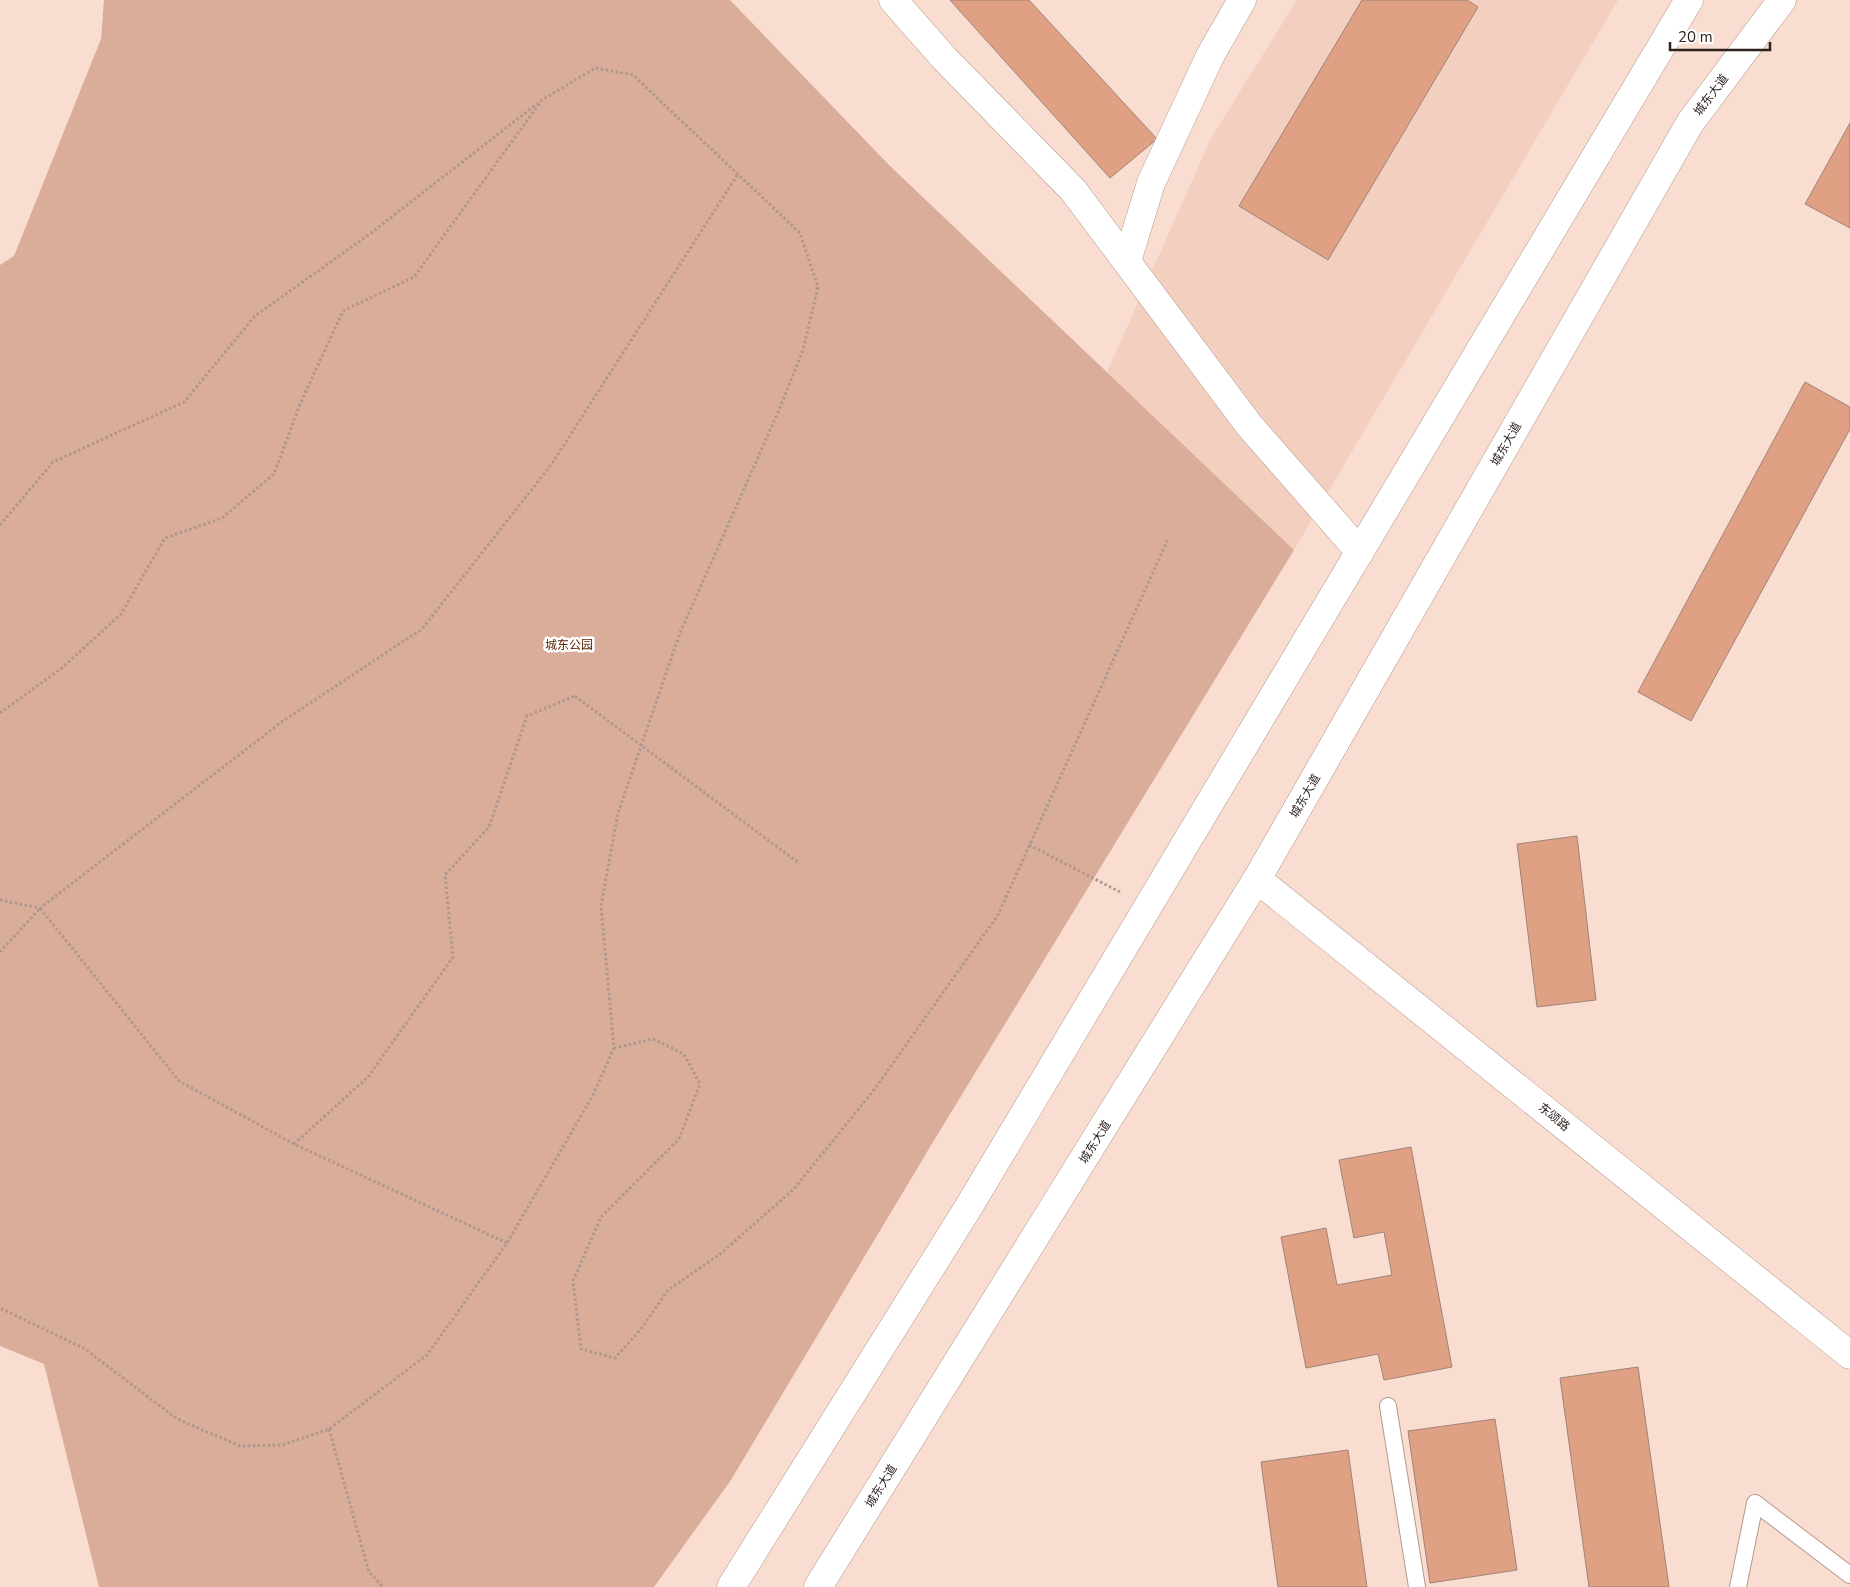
<svg xmlns="http://www.w3.org/2000/svg" width="1850" height="1587" font-family="'Nunito Sans','Noto Sans SC',sans-serif">
  <style>
    .built { fill: #f3cfc0 }
    .green { fill: #daad9a }
    .building { fill: #e0a084; stroke: #9e8479 }
    .lines { fill: none; stroke-linecap: round; stroke-linejoin: round }
    .service-casing { stroke: #b4998e; stroke-width: 18 }
    .minor-casing { stroke: #b4998e; stroke-width: 29 }
    .tertiary-casing { stroke: #b4998e; stroke-width: 29 }
    .primary-casing { stroke: #b4998e; stroke-width: 29 }
    .path { stroke: #ae978e; stroke-width: 3; stroke-dasharray: 2.5 2.5; stroke-linecap: butt }
    .service { stroke: #fff; stroke-width: 16 }
    .minor { stroke: #fff; stroke-width: 28 }
    .tertiary { stroke: #fff; stroke-width: 28 }
    .primary { stroke: #fff; stroke-width: 28 }
    .path-bridge { stroke: #ae978e; stroke-width: 3; stroke-dasharray: 2.5 2.5; stroke-linecap: butt }
    .labels { text-anchor: middle; dominant-baseline: central; stroke-width: 5; stroke-linejoin: round; paint-order: stroke }
    .street-label { font-size: 12px; fill: #2d221e; stroke: #fff }
    .park-label { font-size: 12px; fill: #571e00; stroke: #fff }
  </style>
  <rect width="100%" height="100%" fill="#faddd1"/>
  <polygon class="built" points="1297,0 1618,0 1294,550 1107,372 1211,138"/>
  <polygon class="green" points="104,0 730,0 889,165 1294,550 930,1147 731,1480 654,1587 99,1587 44,1364 0,1346 0,265 14,256 101,39"/>
  <g class="building">
    <polygon points="950,0 1029,0 1157,139 1110,178"/>
    <polygon points="1362,0 1467,0 1478,7 1328,260 1239,206"/>
    <polygon points="1850,123 1850,228 1805,204"/>
    <polygon points="1805,382 1850,407 1850,429 1691,721 1638,692"/>
    <polygon points="1577,836 1596,1000 1537,1007 1517,844"/>
    <polygon points="1411,1147 1452,1367 1384,1380 1378,1354 1306,1368 1281,1237 1326,1228 1337,1285 1392,1275 1384,1232 1354,1238 1339,1160"/>
    <polygon points="1638,1367 1669,1587 1589,1587 1560,1378"/>
    <polygon points="1495,1419 1517,1570 1430,1583 1408,1431"/>
    <polygon points="1348,1450 1367,1587 1278,1587 1261,1462"/>
  </g>
  <g class="lines">
    <g class="service-casing">
      <g id="service">
        <polyline points="1388,1406 1417,1587"/>
        <polyline points="1738,1587 1755,1503 1850,1575"/>
      </g>
    </g>
    <g class="minor-casing">
      <g id="minor">
        <polyline points="893,0 945,59 1073,190 1249,425 1360,552"/>
        <polyline points="1127,261 1151,183 1210,56 1242,0"/>
      </g>
    </g>
    <g class="tertiary-casing">
      <polyline id="tertiary" points="1257,879 1850,1355"/>
    </g>
    <g class="primary-casing">
      <g id="primary">
        <polyline points="731,1587 968,1208 1689,0"/>
        <polyline points="818,1587 1257,879 1690,123 1782,0"/>
      </g>
    </g>
    <g class="path">
      <polyline points="0,525 53,462 184,402 255,316 371,233 538,103"/>
      <polyline points="0,713 62,668 121,614 165,538 222,518 274,474 300,404 343,311 414,277 542,100 595,68 633,75 800,233 818,287 803,350 779,410 680,633 618,813 601,906 614,1048 592,1097 507,1243 427,1355 329,1429 282,1445 240,1446 177,1419 85,1349 0,1308"/>
      <polyline points="1029,845 1120,892"/>
      <polyline points="0,900 40,908 283,721 422,629 551,465 738,174"/>
      <polyline points="0,952 40,908 179,1081 294,1144 507,1243"/>
      <polyline points="614,1048 653,1039 684,1054 700,1084 679,1139 601,1217 573,1281 581,1349 615,1358 641,1329 668,1290 720,1254 793,1190 874,1090 998,915 1168,539"/>
      <polyline points="294,1144 368,1077 453,957 445,875 489,827 527,716 575,696"/>
      <polyline points="329,1429 369,1572 383,1587"/>
    </g>
    <use href="#service" class="service"/>
    <use href="#minor" class="minor"/>
    <use href="#tertiary" class="tertiary"/>
    <use href="#primary" class="primary"/>
    <polyline class="path-bridge" points="575,696 800,864"/>
  </g>
  <g class="labels">
    <g class="street-label">
      <text transform="translate(1711 95) rotate(-53)">城东大道</text>
      <text transform="translate(1506 444) rotate(-60)">城东大道</text>
      <text transform="translate(1305 796) rotate(-60)">城东大道</text>
      <text transform="translate(1554 1117) rotate(39)">东颂路</text>
      <text transform="translate(1095 1142) rotate(-58)">城东大道</text>
      <text transform="translate(881 1486) rotate(-58)">城东大道</text>
    </g>
    <g class="park-label">
      <text x="569" y="645">城东公园</text>
    </g>
  </g>
  <path d="M1670 42v8h100v-8" fill="none" stroke="#2d221e" stroke-width="2.5"/>
  <text x="1678" y="42" font-size="15" fill="#2d221e" stroke="#ffffff" stroke-width="4" paint-order="stroke">20 m</text>
</svg>
